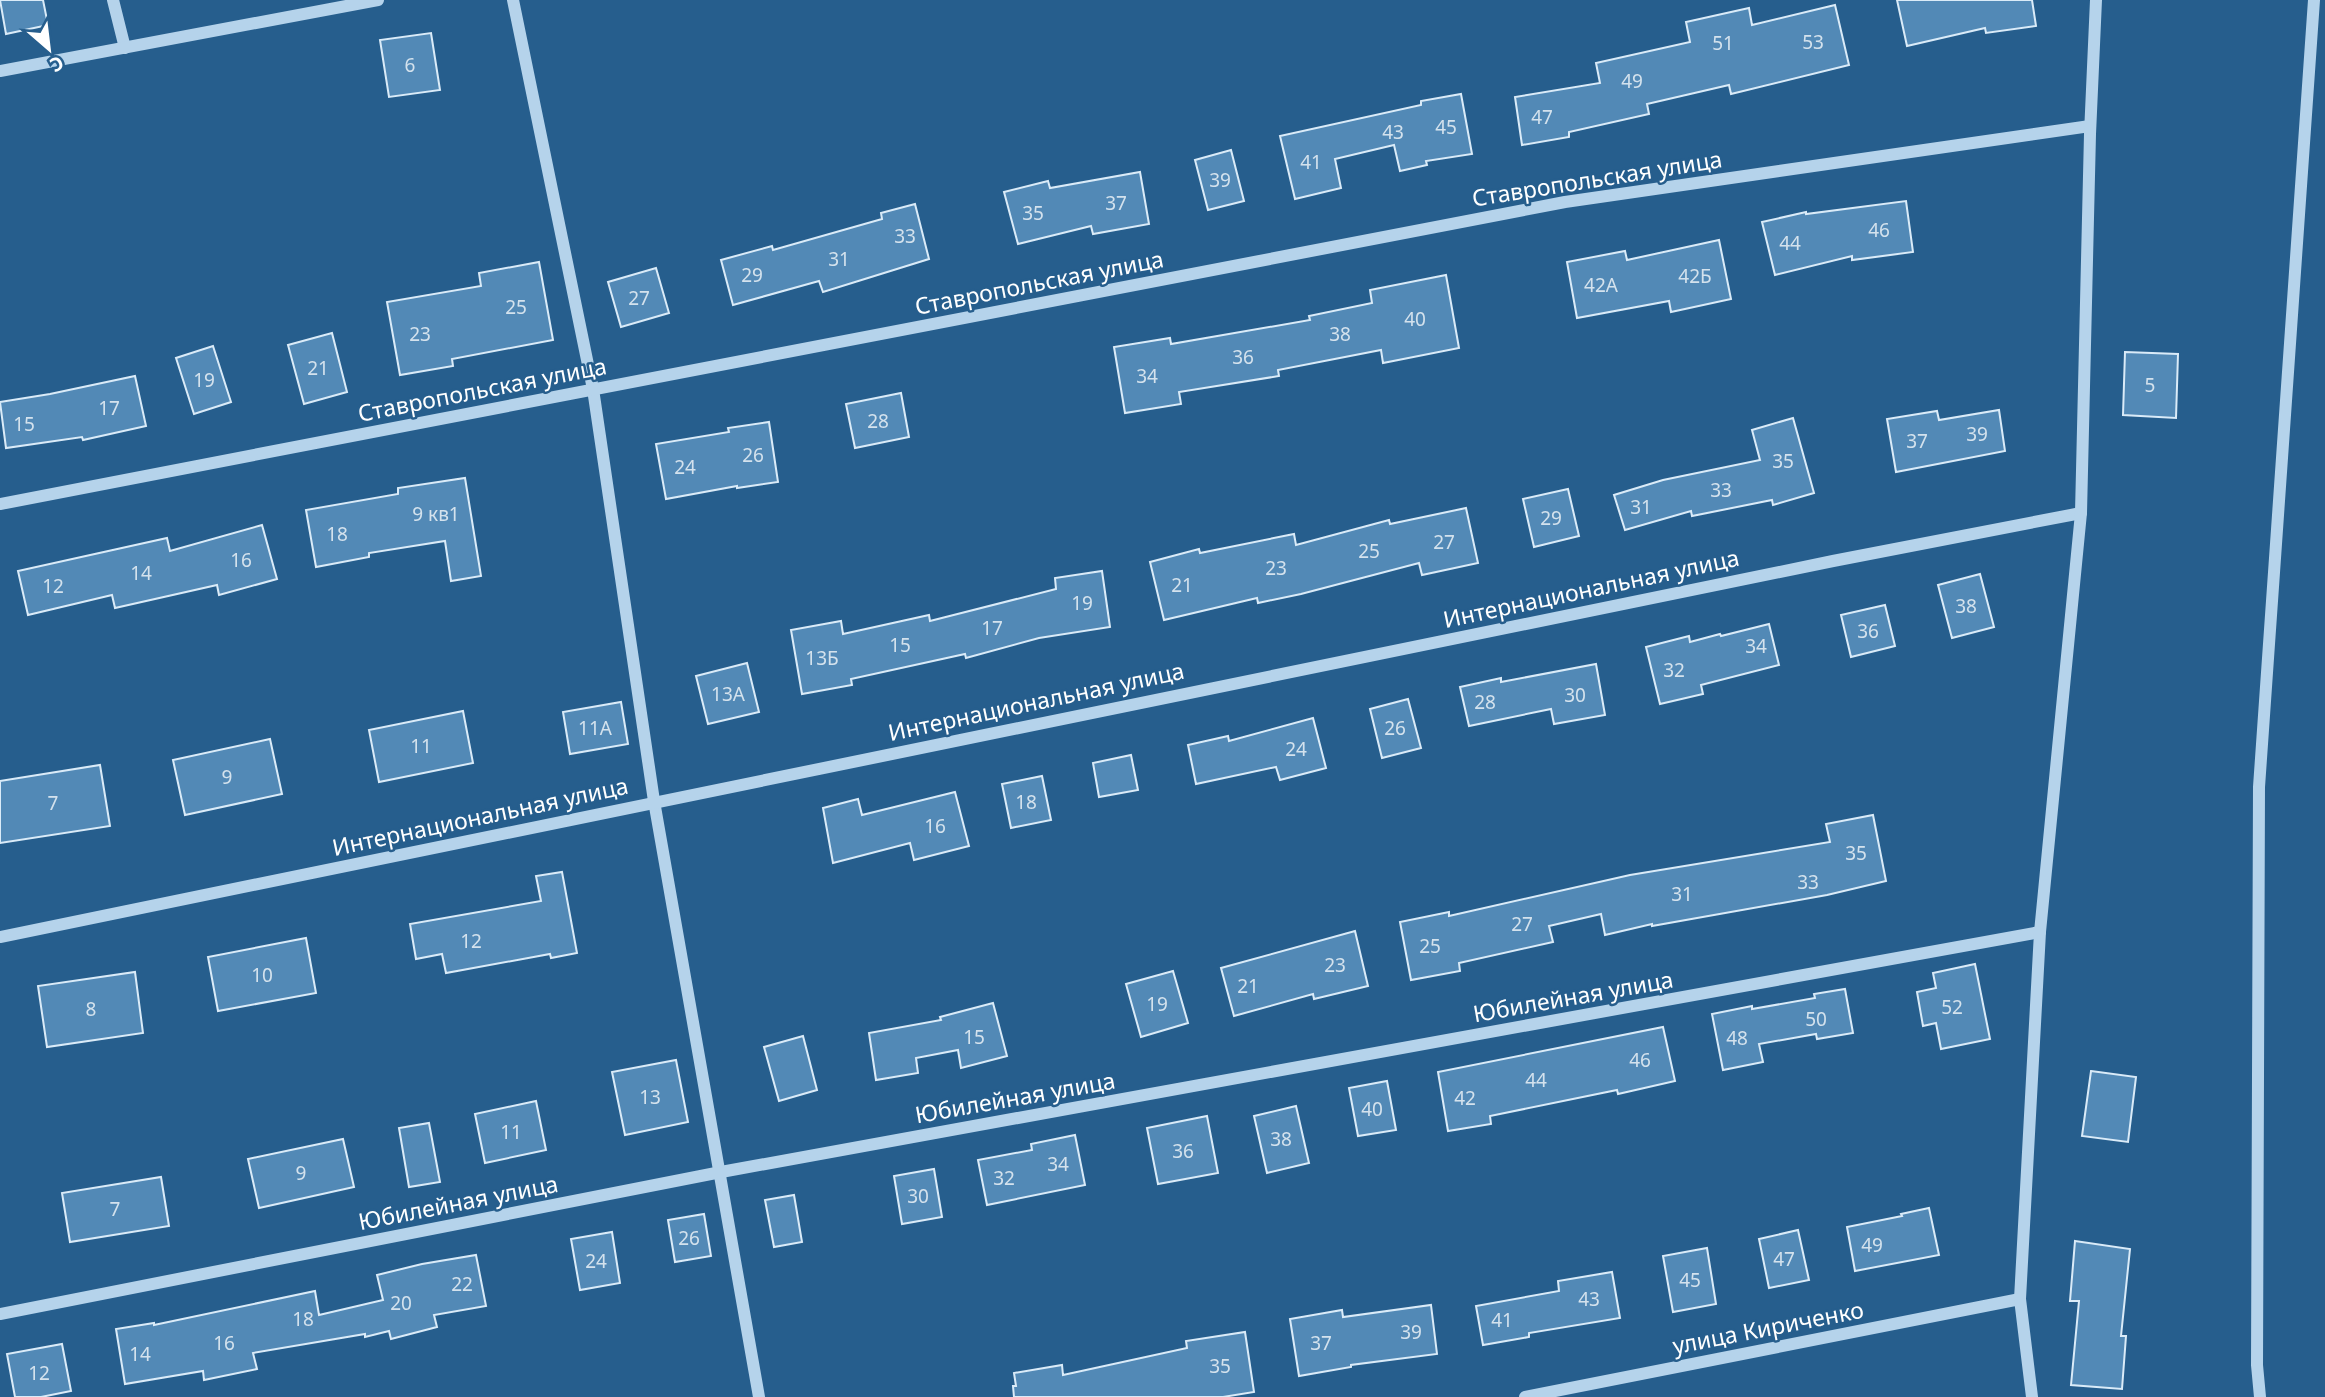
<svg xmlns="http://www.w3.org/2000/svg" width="2325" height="1397" font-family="'Noto Sans',sans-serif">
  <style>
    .building { fill: #5289b6; stroke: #daebf8; stroke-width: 2 }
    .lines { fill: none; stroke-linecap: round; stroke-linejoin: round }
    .minor { stroke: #b5d3eb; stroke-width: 12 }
    .labels { text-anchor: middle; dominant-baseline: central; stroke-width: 5; stroke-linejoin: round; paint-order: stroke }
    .number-label { font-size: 19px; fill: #d4e2ed }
    .street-label { font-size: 23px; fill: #fff; stroke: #265e8d }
  </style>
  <rect width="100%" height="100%" fill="#265e8d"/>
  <g class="building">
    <polygon points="0,0 43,0 48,25 6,34"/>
    <polygon points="1897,0 2032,0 2036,26 1986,33 1985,28 1907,46"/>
    <polygon points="1835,5 1849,65 1731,94 1729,85 1647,104 1649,114 1569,132 1569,137 1522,145 1515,97 1600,83 1596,63 1690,42 1686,22 1749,8 1752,25"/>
    <polygon points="431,33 440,90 389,97 380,40"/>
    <polygon points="1461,94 1472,154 1426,161 1427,165 1400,171 1394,145 1335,159 1341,188 1295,199 1280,136 1421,105 1421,101"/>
    <polygon points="1231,150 1244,201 1208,210 1195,160"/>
    <polygon points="1140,172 1149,224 1093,234 1091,226 1018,244 1004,192 1048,181 1050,188"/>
    <polygon points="1906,201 1913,252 1852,260 1852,256 1775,275 1762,222 1806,212 1806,214"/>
    <polygon points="915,204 929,259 823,292 819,281 733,305 721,260 772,246 773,250 882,219 881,213"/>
    <polygon points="1719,240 1731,299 1671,312 1669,301 1577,318 1567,262 1625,251 1627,260"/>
    <polygon points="539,262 553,340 452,359 453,366 400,375 387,302 481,286 479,273"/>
    <polygon points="656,268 669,313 621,327 608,282"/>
    <polygon points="1446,275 1459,348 1383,363 1381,350 1278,370 1279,376 1179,392 1181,404 1125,413 1114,347 1170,338 1171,344 1310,320 1309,316 1372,303 1370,290"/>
    <polygon points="332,333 347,392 304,404 288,345"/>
    <polygon points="213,346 231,402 194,414 176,358"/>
    <polygon points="2125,352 2178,354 2176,418 2123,415"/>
    <polygon points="135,376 146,426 83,440 82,437 6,448 0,402 50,394"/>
    <polygon points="901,393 909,437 855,448 846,404"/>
    <polygon points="1999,410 2005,451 1896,472 1887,419 1937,411 1939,420"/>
    <polygon points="1793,418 1814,493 1773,505 1772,500 1692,516 1691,511 1625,530 1614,495 1663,480 1760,460 1752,430"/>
    <polygon points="769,422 778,482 737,488 737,486 666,499 656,444 729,432 728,428"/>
    <polygon points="465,478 481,576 451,581 445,541 369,553 369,557 316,567 306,510 398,494 398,488"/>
    <polygon points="1568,489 1579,536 1534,547 1523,499"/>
    <polygon points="1466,508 1478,563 1422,575 1419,563 1301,594 1258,603 1257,598 1164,620 1150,562 1199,549 1200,553 1294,534 1296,545 1389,520 1390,524"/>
    <polygon points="262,525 277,579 219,595 217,585 115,608 112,595 28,615 18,571 167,538 170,551"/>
    <polygon points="1102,571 1110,627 1039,638 966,658 965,654 851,679 852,685 802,694 791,630 841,621 843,634 929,615 930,621 1056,589 1055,578"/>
    <polygon points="1980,574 1994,627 1952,638 1938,585"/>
    <polygon points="1885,605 1895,646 1851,657 1841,615"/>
    <polygon points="1769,624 1779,665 1701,685 1703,694 1660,704 1646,647 1689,636 1690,642 1720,634 1721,636"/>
    <polygon points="747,663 759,712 708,724 696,676"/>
    <polygon points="1596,664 1605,715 1554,724 1551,709 1469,726 1460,687 1501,678 1501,682"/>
    <polygon points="1408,699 1421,748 1382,758 1370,709"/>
    <polygon points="621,702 628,744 570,754 563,712"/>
    <polygon points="463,711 473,763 379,782 369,730"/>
    <polygon points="1313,718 1326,768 1280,780 1276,767 1196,784 1188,745 1228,736 1229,741"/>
    <polygon points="270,739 282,794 185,815 173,760"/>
    <polygon points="1131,755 1138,790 1099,797 1093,763"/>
    <polygon points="100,765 110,826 0,843 0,781"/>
    <polygon points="1042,776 1051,820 1011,828 1002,784"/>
    <polygon points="955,792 969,846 914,860 910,843 833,863 823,808 858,799 862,815"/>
    <polygon points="1873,815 1886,881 1827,895 1652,926 1652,924 1605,935 1601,914 1549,926 1553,942 1459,963 1460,971 1411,980 1400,922 1449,912 1449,916 1630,875 1830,842 1826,824"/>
    <polygon points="562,872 577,953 551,958 550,954 446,973 442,954 416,959 410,924 541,901 536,876"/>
    <polygon points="1355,931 1368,986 1314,999 1313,994 1234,1016 1221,968"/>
    <polygon points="306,938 316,993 218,1011 208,957"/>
    <polygon points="1975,964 1990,1039 1941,1049 1936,1023 1923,1026 1917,992 1936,988 1933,973"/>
    <polygon points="1173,971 1188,1023 1141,1037 1126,984"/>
    <polygon points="135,972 143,1033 47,1047 38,986"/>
    <polygon points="1845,989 1853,1033 1817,1039 1816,1034 1759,1044 1763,1062 1723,1070 1712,1014 1752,1006 1752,1009 1815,998 1814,994"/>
    <polygon points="993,1003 1007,1056 961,1068 958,1050 916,1058 918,1073 876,1080 869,1033 941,1020 940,1017"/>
    <polygon points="1663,1027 1675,1081 1618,1094 1617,1090 1490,1116 1491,1124 1448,1131 1438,1072"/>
    <polygon points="803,1036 817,1090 779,1101 764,1047"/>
    <polygon points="676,1060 688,1122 625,1135 612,1072"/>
    <polygon points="2091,1071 2136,1077 2128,1142 2082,1136"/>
    <polygon points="1387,1081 1396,1130 1358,1136 1349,1088"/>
    <polygon points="536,1101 546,1150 485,1163 475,1114"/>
    <polygon points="1296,1106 1309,1163 1267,1173 1254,1116"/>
    <polygon points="1207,1116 1218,1173 1158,1184 1147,1128"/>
    <polygon points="429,1123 440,1182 409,1187 399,1128"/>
    <polygon points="1075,1135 1085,1185 987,1205 978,1160 1032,1150 1031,1144"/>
    <polygon points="343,1139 354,1187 259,1208 248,1159"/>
    <polygon points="934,1169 942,1217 902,1224 894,1176"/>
    <polygon points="161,1177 169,1226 70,1242 62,1193"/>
    <polygon points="794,1195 802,1242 774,1247 765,1200"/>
    <polygon points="1929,1208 1939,1255 1855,1271 1847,1227 1902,1216 1901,1214"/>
    <polygon points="704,1214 711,1256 675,1262 668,1220"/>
    <polygon points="1798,1230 1809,1280 1769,1288 1759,1239"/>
    <polygon points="612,1232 620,1283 580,1290 571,1239"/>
    <polygon points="2075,1241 2130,1249 2121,1336 2126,1336 2122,1389 2071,1385 2079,1301 2070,1301"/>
    <polygon points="1707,1248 1716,1304 1673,1312 1663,1256"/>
    <polygon points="476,1255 486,1306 434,1315 437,1327 391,1339 389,1331 365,1337 365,1334 253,1353 257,1369 204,1380 203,1371 125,1384 116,1329 154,1323 154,1325 315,1291 319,1315 383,1300 377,1275 422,1264"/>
    <polygon points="1612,1272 1620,1318 1529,1333 1529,1337 1483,1345 1476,1306 1559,1291 1558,1281"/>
    <polygon points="1431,1305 1437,1354 1351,1365 1351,1367 1299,1376 1290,1319 1342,1310 1343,1317"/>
    <polygon points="1245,1332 1254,1392 1223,1397 1014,1397 1013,1386 1016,1386 1014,1373 1062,1365 1063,1375 1187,1348 1186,1341"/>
    <polygon points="62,1344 71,1391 41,1397 15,1397 7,1354"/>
  </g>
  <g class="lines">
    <g class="minor">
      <polyline points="113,0 125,48"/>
      <polyline points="513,0 593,389 654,801 759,1397"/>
      <polyline points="0,71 378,0"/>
      <polyline points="0,504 1565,202 2090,126"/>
      <polyline points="0,937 1833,561 2081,513"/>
      <polyline points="0,1314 721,1172 2040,932"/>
      <polyline points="1525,1397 2020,1299"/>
      <polyline points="2032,1397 2020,1299 2040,932 2081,513 2090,134 2096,0"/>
      <polyline points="2260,1397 2257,1365 2259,787 2314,0"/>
    </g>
  </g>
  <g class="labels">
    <g class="number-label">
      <text x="1813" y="42">53</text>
      <text x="1723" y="43">51</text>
      <text x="410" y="65">6</text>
      <text x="1632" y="81">49</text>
      <text x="1542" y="117">47</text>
      <text x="1446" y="127">45</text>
      <text x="1393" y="132">43</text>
      <text x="1311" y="162">41</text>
      <text x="1220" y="180">39</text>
      <text x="1116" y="203">37</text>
      <text x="1033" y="213">35</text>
      <text x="1879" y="230">46</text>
      <text x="905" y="236">33</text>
      <text x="1790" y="243">44</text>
      <text x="839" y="259">31</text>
      <text x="752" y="275">29</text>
      <text x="1695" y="276">42Б</text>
      <text x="1601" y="285">42А</text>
      <text x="639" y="298">27</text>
      <text x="516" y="307">25</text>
      <text x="1415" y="319">40</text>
      <text x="420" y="334">23</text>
      <text x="1340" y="334">38</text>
      <text x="1243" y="357">36</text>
      <text x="318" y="368">21</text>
      <text x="1147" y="376">34</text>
      <text x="204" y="380">19</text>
      <text x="2150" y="385">5</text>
      <text x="109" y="408">17</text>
      <text x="878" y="421">28</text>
      <text x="24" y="424">15</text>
      <text x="1977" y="434">39</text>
      <text x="1917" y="441">37</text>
      <text x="753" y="455">26</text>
      <text x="1783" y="461">35</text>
      <text x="685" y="467">24</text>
      <text x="1721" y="490">33</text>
      <text x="1641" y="507">31</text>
      <text x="436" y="514">9 кв1</text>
      <text x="1551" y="518">29</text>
      <text x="337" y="534">18</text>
      <text x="1444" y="542">27</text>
      <text x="1369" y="551">25</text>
      <text x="241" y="560">16</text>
      <text x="1276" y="568">23</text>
      <text x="141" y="573">14</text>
      <text x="1182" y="585">21</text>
      <text x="53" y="586">12</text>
      <text x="1082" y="603">19</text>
      <text x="1966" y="606">38</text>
      <text x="992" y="628">17</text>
      <text x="1868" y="631">36</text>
      <text x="900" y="645">15</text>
      <text x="1756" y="646">34</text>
      <text x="822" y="658">13Б</text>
      <text x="1674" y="670">32</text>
      <text x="728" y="694">13А</text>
      <text x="1575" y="695">30</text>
      <text x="1485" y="702">28</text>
      <text x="595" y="728">11А</text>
      <text x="1395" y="728">26</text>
      <text x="421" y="746">11</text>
      <text x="1296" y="749">24</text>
      <text x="227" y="777">9</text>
      <text x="1026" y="802">18</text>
      <text x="53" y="803">7</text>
      <text x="935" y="826">16</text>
      <text x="1856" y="853">35</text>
      <text x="1808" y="882">33</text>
      <text x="1682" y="894">31</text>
      <text x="1522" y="924">27</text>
      <text x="471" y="941">12</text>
      <text x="1430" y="946">25</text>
      <text x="1335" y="965">23</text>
      <text x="262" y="975">10</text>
      <text x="1248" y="986">21</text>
      <text x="1157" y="1004">19</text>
      <text x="1952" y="1007">52</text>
      <text x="91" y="1009">8</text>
      <text x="1816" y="1019">50</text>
      <text x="974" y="1037">15</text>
      <text x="1737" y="1038">48</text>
      <text x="1640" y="1060">46</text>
      <text x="1536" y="1080">44</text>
      <text x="650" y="1097">13</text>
      <text x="1465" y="1098">42</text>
      <text x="1372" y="1109">40</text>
      <text x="511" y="1132">11</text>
      <text x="1281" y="1139">38</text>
      <text x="1183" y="1151">36</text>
      <text x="1058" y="1164">34</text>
      <text x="301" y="1173">9</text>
      <text x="1004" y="1178">32</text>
      <text x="918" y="1196">30</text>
      <text x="115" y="1209">7</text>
      <text x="689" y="1238">26</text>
      <text x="1872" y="1245">49</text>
      <text x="1784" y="1259">47</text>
      <text x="596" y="1261">24</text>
      <text x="1690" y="1280">45</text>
      <text x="462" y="1284">22</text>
      <text x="1589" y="1299">43</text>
      <text x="401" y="1303">20</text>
      <text x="303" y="1319">18</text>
      <text x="1502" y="1320">41</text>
      <text x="1411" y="1332">39</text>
      <text x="224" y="1343">16</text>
      <text x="1321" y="1343">37</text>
      <text x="140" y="1354">14</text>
      <text x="1220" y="1366">35</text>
      <text x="39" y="1373">12</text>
    </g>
    <g class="street-label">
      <text transform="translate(1597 178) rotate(-9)">Ставропольская улица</text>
      <text transform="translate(1039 282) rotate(-11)">Ставропольская улица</text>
      <text transform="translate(482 389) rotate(-11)">Ставропольская улица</text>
      <text transform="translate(1591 588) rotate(-12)">Интернациональная улица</text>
      <text transform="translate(1036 701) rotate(-12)">Интернациональная улица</text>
      <text transform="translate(480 816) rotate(-12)">Интернациональная улица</text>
      <text transform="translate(1573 996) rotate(-10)">Юбилейная улица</text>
      <text transform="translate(1015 1097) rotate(-10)">Юбилейная улица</text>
      <text transform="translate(458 1202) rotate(-11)">Юбилейная улица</text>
      <text transform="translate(1768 1327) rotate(-11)">улица Кириченко</text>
    </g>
  </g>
  <g transform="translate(49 49) rotate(152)" stroke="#265e8d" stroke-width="5" paint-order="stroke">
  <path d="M0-5L12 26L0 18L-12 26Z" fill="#ffffff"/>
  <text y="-10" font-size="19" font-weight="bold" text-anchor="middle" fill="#ffffff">С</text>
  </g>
</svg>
